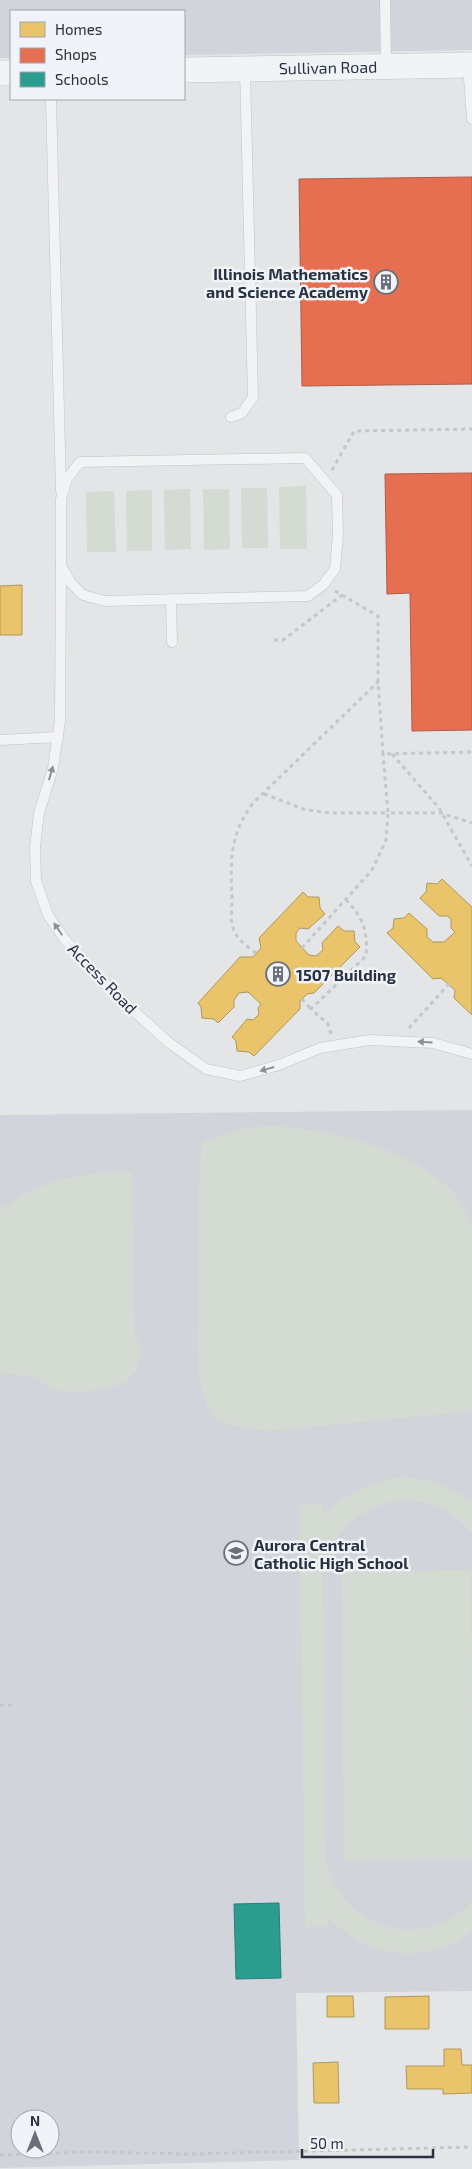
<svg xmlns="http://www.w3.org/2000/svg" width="472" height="2169" font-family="'Exo 2',sans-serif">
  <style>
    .built { fill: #d1d4da; fill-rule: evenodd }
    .green { fill: #d3dbd3 }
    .homes { fill: #e9c46a; stroke: #af985d }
    .shops { fill: #e76f51; stroke: #ae5c4c }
    .schools { fill: #2a9d8f; stroke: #2a7d77 }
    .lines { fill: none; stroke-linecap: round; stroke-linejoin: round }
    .service-casing { stroke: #c1c3c5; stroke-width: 11 }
    .tertiary-casing { stroke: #c1c3c5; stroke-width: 26 }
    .path { stroke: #c4c6ca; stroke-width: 3; stroke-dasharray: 4 4; stroke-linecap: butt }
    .service { stroke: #f1f3f4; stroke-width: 10 }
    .tertiary { stroke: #f1f3f4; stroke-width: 25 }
    .oneway { fill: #8d929a }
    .labels { text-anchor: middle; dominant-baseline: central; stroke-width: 5; stroke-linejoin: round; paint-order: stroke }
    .street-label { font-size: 16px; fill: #293140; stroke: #f0f3f7 }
    .poi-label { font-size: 16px; font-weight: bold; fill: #293140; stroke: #f0f3f7; text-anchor: start }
  </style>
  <rect width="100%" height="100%" fill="#e3e5e7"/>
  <g class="built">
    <polygon points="0,0 472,0 472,50 184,55 184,11 11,11 11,58 0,58"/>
    <path d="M472,1110V1991L296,1993L299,2160L0,2168V1115ZM20,2119H50V2149H20Z"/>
  </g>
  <g class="green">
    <polygon points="306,486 307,549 280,549 279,487"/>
    <polygon points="241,488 267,488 268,548 242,548"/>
    <polygon points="190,489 191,549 165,550 164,490"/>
    <polygon points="203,489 229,489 230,549 204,550"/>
    <polygon points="152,490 152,551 127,551 126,491"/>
    <polygon points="114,491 116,552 87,552 86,492"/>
    <path d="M263,1126C321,1126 421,1149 458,1198C464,1206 468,1217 472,1225V1411L270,1431C255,1430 217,1426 210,1412C192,1378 198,1329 198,1291C198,1241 197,1192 202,1142L241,1129Z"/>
    <path d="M132,1171L135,1335L139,1344L141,1356L136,1371L126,1382L114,1387L96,1389L88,1393L50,1390L36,1377L0,1373V1210C42,1178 81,1173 132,1171Z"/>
    <path d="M403,1477L434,1481L472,1500V1534C423,1472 333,1502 323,1578L325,1848C329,1924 421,1958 472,1901V1932C428,1966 364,1958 328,1917V1927H305L299,1505L323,1504V1516C346,1492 371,1481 403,1477Z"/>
    <polygon points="471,1570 472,1859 344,1860 341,1571"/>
  </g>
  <g class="homes">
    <polygon points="22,585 22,635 0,635 0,586"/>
    <polygon points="442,879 472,907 472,1015 454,998 455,990 441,978 433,979 387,933 393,928 394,919 404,918 409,913 427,929 427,937 433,942 444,942 455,932 451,928 451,919 447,916 439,916 420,898 426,892 427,883 437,884"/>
    <polygon points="303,892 308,897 319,897 320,908 325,914 308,929 300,928 296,933 296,941 309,955 316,956 323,950 322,943 338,926 344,931 354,931 355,942 360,947 314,993 307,994 300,1001 300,1009 254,1056 249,1052 237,1051 236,1041 232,1037 247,1019 253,1020 259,1014 258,1008 261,1004 248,992 239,993 234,1000 234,1007 218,1023 214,1019 202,1018 201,1007 198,1003 240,957 253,957 261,948 259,938"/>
    <polygon points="327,1996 353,1996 354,2017 327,2017"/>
    <polygon points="429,1996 429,2029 385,2029 385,1997"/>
    <polygon points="444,2049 461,2049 462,2065 472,2065 472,2093 443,2094 443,2089 407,2089 406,2066 444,2066"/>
    <polygon points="338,2062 339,2103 314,2103 313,2063"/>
  </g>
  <g class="shops">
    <polygon points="472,177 472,384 302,386 299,179"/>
    <polygon points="472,473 472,730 412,731 410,593 387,594 385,474"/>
  </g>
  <polygon class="schools" points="279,1903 281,1978 236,1979 234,1904"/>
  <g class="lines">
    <g class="service-casing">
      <g id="service">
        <polyline points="385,0 386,66"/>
        <polyline points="468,65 472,119"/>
        <polyline points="51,99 61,490"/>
        <polyline points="231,417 242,413 253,397 245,70"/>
        <polygon points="305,458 337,495 338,534 335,569 323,585 308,596 105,601 83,595 71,583 61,566 61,499 67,479 80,462"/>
        <polyline points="61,566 60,721 53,768 39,813 35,847 36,881 48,915 65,940 112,991 168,1042 206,1069 240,1076 279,1065 320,1048 370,1040 433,1043 472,1054"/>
        <polyline points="171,599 172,642"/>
        <polyline points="0,740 58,737"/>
      </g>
    </g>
    <g class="tertiary-casing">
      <g id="tertiary">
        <polyline points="184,70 472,65"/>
        <polyline points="0,73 11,73"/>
      </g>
    </g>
    <g class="path">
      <polyline points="332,470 354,431 472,429"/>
      <polyline points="335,591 378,616 378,682 383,754 472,752"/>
      <polyline points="274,640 283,640 342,595"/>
      <polyline points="392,754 439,808 472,866"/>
      <polyline points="264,794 306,810 331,813 388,813 383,754"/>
      <polyline points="302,948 372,870 386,840 388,813 441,813 472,823"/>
      <path d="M256,953C248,947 236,939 233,928C230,921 232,909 232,901C231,861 228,837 253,803L378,682"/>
      <polyline points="302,999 311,1009"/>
      <polyline points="409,1028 449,984"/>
      <path d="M331,1034L328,1024L311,1009L366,956C368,932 363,917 346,900"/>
      <polyline points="0,1705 13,1705"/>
      <polyline points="0,2155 89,2152 190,2154 472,2147"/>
    </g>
    <use href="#service" class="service"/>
    <use href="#tertiary" class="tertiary"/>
  </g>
  <defs><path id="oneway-solid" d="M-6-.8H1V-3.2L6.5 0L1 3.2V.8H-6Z" transform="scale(1.25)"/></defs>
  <g class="oneway">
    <use href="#oneway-solid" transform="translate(51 773) rotate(-74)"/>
    <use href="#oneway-solid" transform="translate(58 929) rotate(-124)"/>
    <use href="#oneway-solid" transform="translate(425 1042) rotate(-177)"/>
    <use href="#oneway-solid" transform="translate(267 1069) rotate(164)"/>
  </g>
  <defs>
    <g id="building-ring" transform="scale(1.25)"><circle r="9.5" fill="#f0f3f7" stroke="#6a707a" stroke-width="1.5"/><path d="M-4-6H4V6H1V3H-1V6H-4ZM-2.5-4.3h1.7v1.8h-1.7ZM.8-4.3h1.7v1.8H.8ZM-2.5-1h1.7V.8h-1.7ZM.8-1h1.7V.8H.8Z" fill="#6a707a"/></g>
    <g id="school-ring" transform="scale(1.25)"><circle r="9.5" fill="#f0f3f7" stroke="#6a707a" stroke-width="1.5"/><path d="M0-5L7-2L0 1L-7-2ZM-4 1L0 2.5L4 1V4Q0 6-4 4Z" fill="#6a707a"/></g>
  </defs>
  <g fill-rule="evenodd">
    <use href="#building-ring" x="386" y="282"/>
    <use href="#building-ring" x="278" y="974"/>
    <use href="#school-ring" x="236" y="1553"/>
  </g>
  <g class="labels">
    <g class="street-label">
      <text transform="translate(328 67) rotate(-1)">Sullivan Road</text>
      <text transform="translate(103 978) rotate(46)">Access Road</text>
    </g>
    <g class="poi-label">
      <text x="368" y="273" text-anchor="end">Illinois Mathematics<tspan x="368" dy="18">and Science Academy</tspan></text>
      <text x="296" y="974">1507 Building</text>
      <text x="254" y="1544">Aurora Central<tspan x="254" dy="18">Catholic High School</tspan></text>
    </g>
  </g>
  <rect x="10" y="10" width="175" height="90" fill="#f0f3f7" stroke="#a0a5ae"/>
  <rect x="20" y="22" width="25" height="15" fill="#e9c46a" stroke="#a0a5ae"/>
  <text x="55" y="35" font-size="15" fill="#293140">Homes</text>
  <rect x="20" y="48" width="25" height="15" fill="#e76f51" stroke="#a0a5ae"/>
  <text x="55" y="60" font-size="15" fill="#293140">Shops</text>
  <rect x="20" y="72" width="25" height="15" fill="#2a9d8f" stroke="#a0a5ae"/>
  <text x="55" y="85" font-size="15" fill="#293140">Schools</text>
  <g transform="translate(35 2134)"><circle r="24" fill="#f0f3f7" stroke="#a0a5ae"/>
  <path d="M0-4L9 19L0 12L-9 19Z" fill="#6a707a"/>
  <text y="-8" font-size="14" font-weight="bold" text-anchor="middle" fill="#293140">N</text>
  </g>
  <path d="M302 2149v8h131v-8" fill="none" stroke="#293140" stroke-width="2.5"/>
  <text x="310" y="2149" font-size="15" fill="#293140" stroke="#f0f3f7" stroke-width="4" paint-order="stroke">50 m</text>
</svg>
